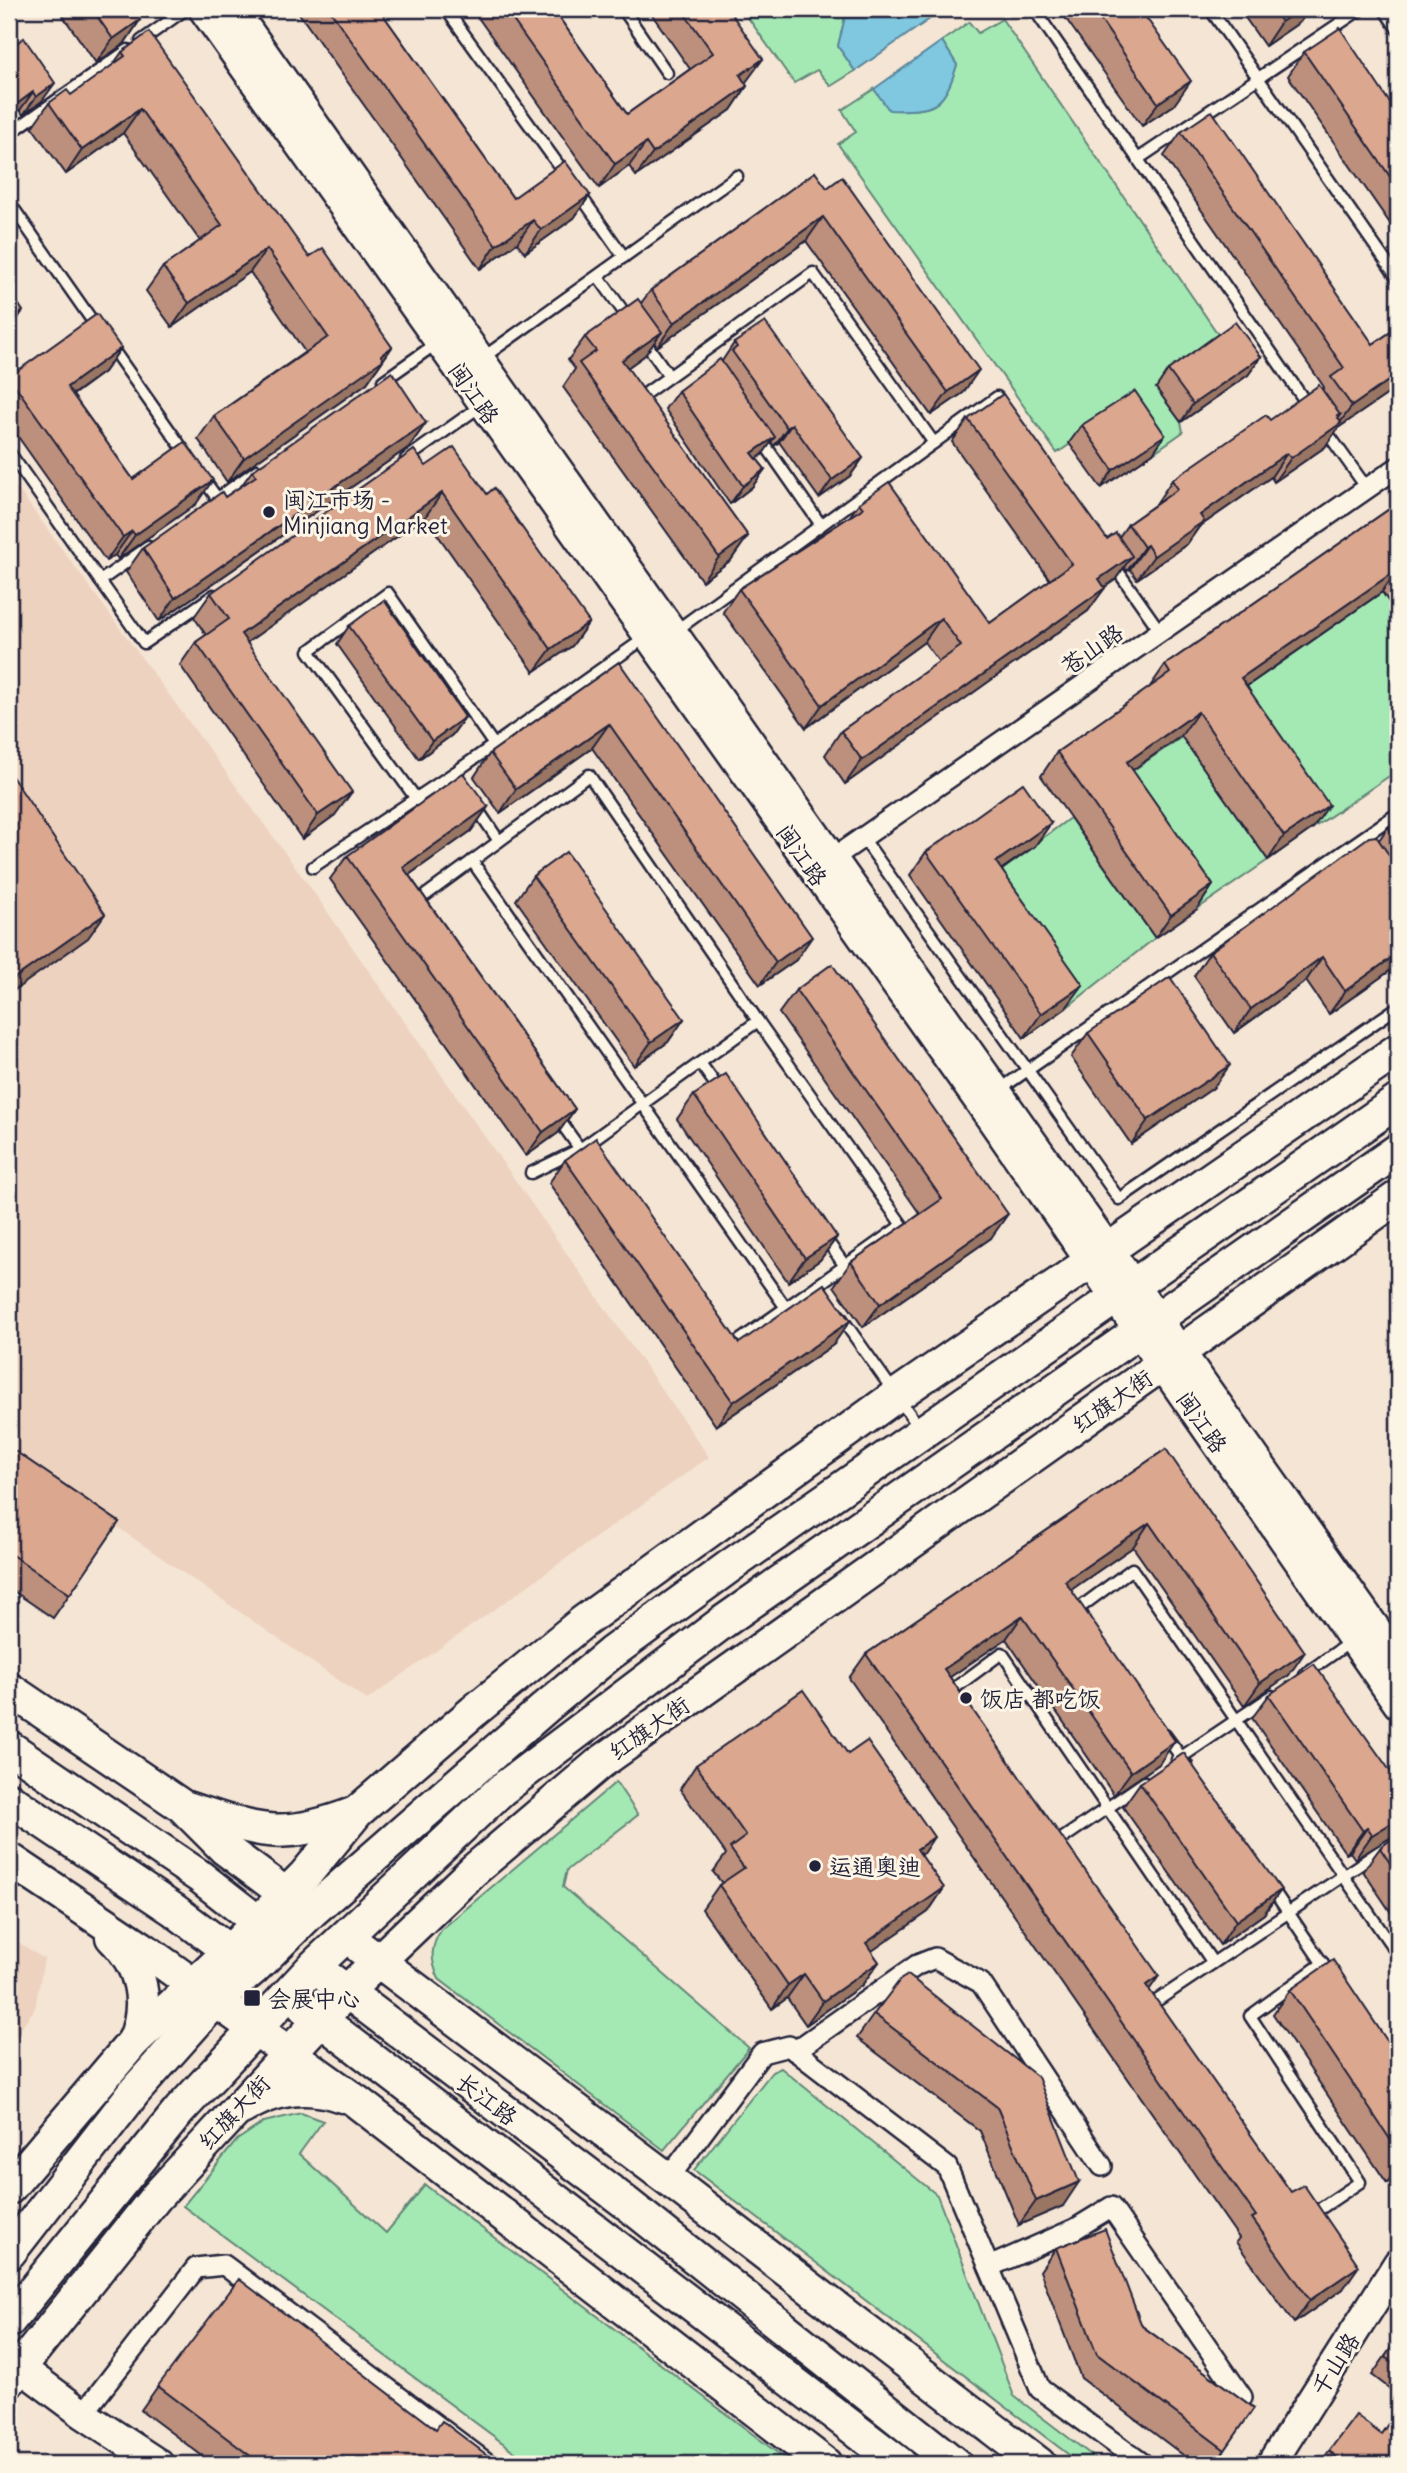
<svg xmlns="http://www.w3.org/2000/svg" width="1407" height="2473" font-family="Delius,'LXGW WenKai TC',sans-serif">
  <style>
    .built { fill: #edd2bf }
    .green { fill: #a4e9b4; stroke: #638678; stroke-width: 2 }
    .water { fill: #7fc8df; stroke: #5a869d; stroke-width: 2 }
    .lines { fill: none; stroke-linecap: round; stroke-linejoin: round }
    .lane-casing { stroke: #22223b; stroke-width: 15 }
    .street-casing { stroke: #22223b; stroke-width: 24 }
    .secondary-casing { stroke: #22223b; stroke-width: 33 }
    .primary-casing { stroke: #22223b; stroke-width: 37 }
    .lane { stroke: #fcf5e5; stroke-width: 10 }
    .street { stroke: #fcf5e5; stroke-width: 19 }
    .secondary { stroke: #fcf5e5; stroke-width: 28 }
    .primary { stroke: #fcf5e5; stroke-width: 32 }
    .wall { fill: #bc907b; stroke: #22223b; stroke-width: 2 }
    .shaded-wall { fill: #997564; stroke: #22223b; stroke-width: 2 }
    .building { fill: #dba78f; stroke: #22223b; stroke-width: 2 }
    .poi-dot { fill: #22223b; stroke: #fcf5e5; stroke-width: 2.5 }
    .labels { text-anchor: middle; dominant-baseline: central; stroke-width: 6; stroke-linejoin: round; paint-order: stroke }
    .street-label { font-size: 23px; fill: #22223b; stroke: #fcf5e5 }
    .poi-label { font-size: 23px; fill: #22223b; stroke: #fcf5e5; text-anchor: start }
  </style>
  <rect width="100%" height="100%" fill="#f5e5d4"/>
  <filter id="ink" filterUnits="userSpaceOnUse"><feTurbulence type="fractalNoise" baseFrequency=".0143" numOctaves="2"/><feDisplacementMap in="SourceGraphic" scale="14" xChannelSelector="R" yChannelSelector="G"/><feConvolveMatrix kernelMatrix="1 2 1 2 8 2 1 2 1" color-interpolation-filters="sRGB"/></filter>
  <g filter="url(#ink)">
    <g class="built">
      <polygon points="9,477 310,887 709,1457 367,1700 9,1452"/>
      <polygon points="9,1936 44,1959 35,2008 9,2047"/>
    </g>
    <g class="green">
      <polygon points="742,9 847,9 838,46 855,71 831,86 817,70 794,83"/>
      <path d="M1002,19L1222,340L1156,388L1181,422L1183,432L1153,453L1122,409L1057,453L838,144L856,132L842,110L874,89L890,110C934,111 943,109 957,65L942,41L969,22L978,33Z"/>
      <polygon points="1382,592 1398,615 1398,770 1313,828 1224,702"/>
      <polygon points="1182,737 1268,860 1197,909 1110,786"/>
      <polygon points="1070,818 1155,938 1066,1008 979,885"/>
      <path d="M616,1782L638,1815L567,1870L563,1887L749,2048L664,2150L439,1979C430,1960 430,1946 442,1929Z"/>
      <polygon points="781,2068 937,2195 1014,2396 1103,2464 1081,2464 694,2170 772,2072"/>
      <polygon points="301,2113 323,2121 299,2154 386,2233 425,2185 792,2464 531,2464 183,2206 237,2140 264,2122"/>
    </g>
    <g class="water">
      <polygon points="847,9 930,9 934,16 855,71 838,46"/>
      <path d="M942,41L957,65C943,109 934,111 889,110L874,89Z"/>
    </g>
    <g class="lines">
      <g class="lane-casing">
        <g id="lane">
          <polyline points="446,9 565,174"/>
          <polyline points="623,9 667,73"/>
          <polyline points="1034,9 1309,407"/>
          <polyline points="1210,9 1398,279"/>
          <polyline points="1384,9 1398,30"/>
          <polyline points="141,41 186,9"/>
          <polyline points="9,134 128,50"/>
          <polyline points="1138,159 1361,9"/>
          <polyline points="578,192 624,257"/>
          <polyline points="9,202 98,329"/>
          <polyline points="598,276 628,318"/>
          <polyline points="643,339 669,376"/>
          <polyline points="109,344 187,455"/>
          <polyline points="481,359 737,176"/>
          <polyline points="383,381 437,343"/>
          <polyline points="638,399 813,273 934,443"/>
          <polyline points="1324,428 1366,487"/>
          <polyline points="761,439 821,525"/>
          <polyline points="9,452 144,643 214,595"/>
          <polyline points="406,459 482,405"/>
          <polyline points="201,476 217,498"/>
          <polyline points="215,500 257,470"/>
          <polyline points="1113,564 1160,631"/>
          <polyline points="100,581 148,547"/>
          <polyline points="674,632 997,397 1004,408"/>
          <polyline points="454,773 645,638"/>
          <polyline points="417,800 309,651 388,593 494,745"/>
          <polyline points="476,807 499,841"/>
          <polyline points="863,838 1119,1199 1398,1007"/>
          <polyline points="472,861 786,1308"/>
          <polyline points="313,867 454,773 464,788"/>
          <polyline points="415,903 589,775 758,1021"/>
          <polyline points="700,1063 721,1092"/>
          <polyline points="999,1090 1398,813"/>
          <polyline points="557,1117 580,1149 758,1021 902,1225 818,1285"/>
          <polyline points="531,1173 580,1149 582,1153"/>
          <polyline points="823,1235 845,1266"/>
          <polyline points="840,1316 921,1430"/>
          <polyline points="729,1348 818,1285 821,1290"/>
          <polyline points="1083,1616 1078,1609 1132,1569 1398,1955"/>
          <polyline points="1305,1674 1353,1640"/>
          <polyline points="948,1693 1002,1653 1213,1963"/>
          <polyline points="1165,1735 1187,1765"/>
          <polyline points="1177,1760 1272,1696"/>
          <polyline points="1053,1845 1145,1782"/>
          <polyline points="1271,1887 1331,1976"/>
          <polyline points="1146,2008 1398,1839"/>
          <polyline points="1309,2210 1314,2213 1360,2182 1250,2016 1323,1963"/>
        </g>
      </g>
      <g class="street-casing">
        <g id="street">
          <polyline points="823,865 1398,467"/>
          <polyline points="795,2051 917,1965 935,1958 981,1983 1102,2166"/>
          <polyline points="668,2179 762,2053 789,2046 947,2167 1040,2389 1143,2464"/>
          <polyline points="989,2267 1075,2229 1111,2207 1242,2397"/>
          <polyline points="83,2414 196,2268 224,2265 488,2464"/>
        </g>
      </g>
      <g class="secondary-casing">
        <g id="secondary">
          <polyline points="203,9 980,1103 1398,1704"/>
          <polyline points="233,9 1398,1660"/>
          <polyline points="9,2359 83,2414 159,2464"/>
          <polyline points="1271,2464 1398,2263"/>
        </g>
      </g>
      <g class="primary-casing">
        <g id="primary">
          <polyline points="9,1689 182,1806 225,1849 302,1906"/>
          <polyline points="9,1747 199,1876 273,1934"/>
          <polyline points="9,1799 174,1910 246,1964"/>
          <path d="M187,1808C259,1831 279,1842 353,1814"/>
          <polyline points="9,1859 145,1950 356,2101 825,2464"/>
          <path d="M112,1937C142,1966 150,2003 134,2041"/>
          <polyline points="361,1948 668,2179 1039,2464"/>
          <polyline points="330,1979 625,2202 955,2464"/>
          <polyline points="304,2007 900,2464"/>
          <path d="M242,2108C273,2089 308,2083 342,2096"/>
          <polyline points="9,2188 134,2041 229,1952 305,1875 357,1812 474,1711 583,1622 897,1395 1398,1050"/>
          <polyline points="9,2253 135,2091 216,2000 253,1969 311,1912 546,1707 611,1653 730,1566 1398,1101"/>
          <polyline points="9,2321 180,2110 314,1966 501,1790 723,1622 1398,1150"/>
          <polyline points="9,2381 156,2197 347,1991 474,1870 600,1763 1398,1197"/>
        </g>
      </g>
      <use href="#lane" class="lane"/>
      <use href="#street" class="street"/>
      <use href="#secondary" class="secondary"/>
      <use href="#primary" class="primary"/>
    </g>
    <g class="wall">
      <polygon points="58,9 143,9 137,16 140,20 124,44 96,63"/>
      <polygon points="296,9 379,9 513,198 590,195 574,218 525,253 517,243 480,269"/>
      <polygon points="472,9 553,9 627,114 690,69 648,9 728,9 746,82 745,83 747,86 731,110 636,176 629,166 599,188"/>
      <polygon points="1059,9 1140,9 1174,105 1142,126"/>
      <polygon points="1239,9 1309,9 1300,22 1265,46"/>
      <polygon points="9,48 42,101 23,115 20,110"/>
      <polygon points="122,52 309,257 392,347 367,383 227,482 198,439 214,416 305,352 250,272 172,327 146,291 163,267 200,241 123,133 66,174 32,127 49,103 71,95 112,66"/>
      <polygon points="1304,52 1398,115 1398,235 1288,76"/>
      <polygon points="1181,132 1373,344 1398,327 1398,387 1338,428 1325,447 1274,482 1271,477 1199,527 1187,544 1137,579 1130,569 1127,571 1124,567 1115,580 1104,587 1088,611 845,784 825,755 841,731 939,662 924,642 806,728 723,612 739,589 850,516 859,503 990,623 1050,580 952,442 968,419 1107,539 1119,537 1128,524 1156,504 1172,480 1270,420 1322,390 1324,387 1164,156"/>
      <polygon points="815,172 963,393 931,415 806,241 657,347 654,342 645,355 627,368 748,536 731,560 702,581 563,387 575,369 568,360 585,337 641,303 651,290"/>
      <polygon points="734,343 863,458 850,476 819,498 779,442 774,446 771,442 762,455 757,459 765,469 752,487 730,504 665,409 678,391 722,361"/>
      <polygon points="121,348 104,372 73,395 133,479 196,504 118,559 115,555 106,561 9,424 9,377"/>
      <polygon points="1261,357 1248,375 1181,422 1156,388 1168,370"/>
      <polygon points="426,423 409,447 159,621 126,572 143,548 225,497 241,486 252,471"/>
      <polygon points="1082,425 1165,435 1153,453 1101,488 1069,443"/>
      <polygon points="426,466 589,622 572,646 534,672 425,517 247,642 335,815 302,839 180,665 196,642 206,635 194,617 211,593"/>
      <polygon points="1398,503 1398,615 1382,592 1247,686 1313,828 1268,860 1181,736 1132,770 1213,885 1197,909 1155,938 1041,776 1057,752 1149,688 1165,665"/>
      <polygon points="349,626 465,717 452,735 419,759 337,644"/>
      <polygon points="619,662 796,960 760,985 592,748 500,813 474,777 490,753"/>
      <polygon points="488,807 471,831 409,875 575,1109 558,1133 526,1156 330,879 347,856"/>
      <polygon points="1398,820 1398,965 1329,1014 1306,981 1234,1033 1194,976 1210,952 1379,840 1388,827"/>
      <polygon points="1051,823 1035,846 1002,870 1066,1008 1024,1038 910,875 926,852"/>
      <polygon points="533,876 684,1019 668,1042 634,1066 516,900"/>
      <polygon points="796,990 991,1238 863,1327 834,1286 851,1262 920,1214 779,1013"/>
      <polygon points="1088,1033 1213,1088 1131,1144 1071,1057"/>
      <polygon points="694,1095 837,1237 820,1260 788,1282 677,1119"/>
      <polygon points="565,1160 739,1343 833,1345 716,1426 549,1183"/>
      <polygon points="9,1447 119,1522 53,1618 9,1588"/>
      <polygon points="1166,1449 1289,1675 1244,1706 1133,1547 1071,1590 1159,1764 1114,1795 1006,1639 950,1677 1149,1990 1343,2289 1294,2323 1236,2242 1239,2238 849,1678 866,1654"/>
      <polygon points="1269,1695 1398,1833 1355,1859 1350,1852 1346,1854 1252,1718"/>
      <polygon points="848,1754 944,1888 928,1912 871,1951 879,1962 862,1985 806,2025 787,1998 772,2009 702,1909 719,1885 722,1883 713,1872 726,1854 680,1789 696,1765"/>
      <polygon points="1140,1783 1281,1890 1264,1914 1220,1945 1123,1807"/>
      <polygon points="1398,1834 1398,1923 1363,1871 1380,1848"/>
      <polygon points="908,1975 1063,2206 1019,2225 980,2131 857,2038 874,2014"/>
      <polygon points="1290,1990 1398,2057 1398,2175 1387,2183 1273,2014"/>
      <polygon points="1056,2248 1142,2326 1254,2408 1215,2464 1195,2464 1081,2378 1040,2271"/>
      <polygon points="1398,2338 1398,2395 1372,2375"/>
      <polygon points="158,2386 436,2429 499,2464 213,2464 141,2410"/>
      <polygon points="1381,2434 1398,2464 1319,2464 1329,2451"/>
    </g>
    <g class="shaded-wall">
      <polygon points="9,9 18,9 9,15"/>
      <polygon points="137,9 143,9 131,25 134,11"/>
      <polygon points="1301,9 1309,9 1300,22 1265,46 1281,22"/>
      <polygon points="140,20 124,44 96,63 113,39"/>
      <polygon points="763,59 746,82 723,99 740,75"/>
      <polygon points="1191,81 1174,105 1142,126 1158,103"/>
      <polygon points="55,83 42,101 23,115 36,97"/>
      <polygon points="747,86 731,110 636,176 653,153"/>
      <polygon points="33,92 20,110 9,119 9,110"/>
      <polygon points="140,109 123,133 66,174 82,150"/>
      <polygon points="646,143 629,166 599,188 615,164"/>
      <polygon points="590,195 574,218 525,253 541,230"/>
      <polygon points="823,217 806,241 657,347 674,323"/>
      <polygon points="533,220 517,243 480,269 496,245"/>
      <polygon points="267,249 250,272 172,327 189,303"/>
      <polygon points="23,311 9,331 9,321"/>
      <polygon points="662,332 645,355 605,384 622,360"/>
      <polygon points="392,347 367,383 227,482 244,458"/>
      <polygon points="121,348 104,372 51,410 67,387"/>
      <polygon points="1261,357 1248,375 1181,422 1193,404"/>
      <polygon points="979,370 963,393 931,415 948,392"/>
      <polygon points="1398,374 1398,387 1338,428 1325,447 1274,482 1291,458 1337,416 1340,415 1327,433 1339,424 1352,406"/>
      <polygon points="426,423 409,447 159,621 175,598"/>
      <polygon points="792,424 779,442 774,446 787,428"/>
      <polygon points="1165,435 1153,453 1101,488 1113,470"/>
      <polygon points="775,437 762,455 739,471 752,453"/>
      <polygon points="1287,453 1271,477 1199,527 1187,544 1137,579 1154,556 1200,515"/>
      <polygon points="863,458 850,476 819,498 832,480"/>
      <polygon points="765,469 752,487 730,504 743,486"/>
      <polygon points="213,480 196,504 118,559 135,535"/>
      <polygon points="442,493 425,517 225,658 241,634"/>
      <polygon points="132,531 115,555 106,561 123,537"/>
      <polygon points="748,536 731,560 702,581 719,557"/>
      <polygon points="1147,545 1130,569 1127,571 1144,547"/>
      <polygon points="1132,556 1115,580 1082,603 1099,579"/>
      <polygon points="1398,569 1382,592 1224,702 1241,678"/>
      <polygon points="1105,588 1088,611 845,784 862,760"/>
      <polygon points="941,618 924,642 806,728 822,705"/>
      <polygon points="589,622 572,646 534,672 551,649"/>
      <polygon points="1198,712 1181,736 1110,786 1127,762"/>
      <polygon points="465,717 452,735 419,759 432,741"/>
      <polygon points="609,724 592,748 500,813 516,789"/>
      <polygon points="352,792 335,815 302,839 318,815"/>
      <polygon points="1329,805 1313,828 1268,860 1284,836"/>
      <polygon points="488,807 471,831 386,891 403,867"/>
      <polygon points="1051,823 1035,846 979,885 996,862"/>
      <polygon points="1213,885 1197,909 1155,938 1171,915"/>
      <polygon points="105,914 88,938 9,994 9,982"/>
      <polygon points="812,937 796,960 760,985 776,962"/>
      <polygon points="1398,953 1398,965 1329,1014 1345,991"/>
      <polygon points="1322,957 1306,981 1234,1033 1251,1009"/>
      <polygon points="1083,985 1066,1008 1024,1038 1041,1014"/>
      <polygon points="684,1019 668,1042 634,1066 651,1042"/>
      <polygon points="1230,1065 1213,1088 1131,1144 1148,1120"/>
      <polygon points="575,1109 558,1133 526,1156 543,1132"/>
      <polygon points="1008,1214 991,1238 863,1327 880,1304"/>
      <polygon points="837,1237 820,1260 788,1282 805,1258"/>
      <polygon points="850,1321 833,1345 716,1426 733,1402"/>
      <polygon points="1149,1523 1133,1547 1049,1605 1065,1581"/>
      <polygon points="1022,1616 1006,1639 928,1692 944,1669"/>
      <polygon points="1305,1652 1289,1675 1244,1706 1260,1683"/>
      <polygon points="1175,1741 1159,1764 1114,1795 1131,1772"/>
      <polygon points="1398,1819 1398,1833 1355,1859 1372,1835"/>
      <polygon points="1367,1828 1350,1852 1346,1854 1363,1831"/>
      <polygon points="934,1837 918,1861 917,1849"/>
      <polygon points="944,1888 928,1912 849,1967 866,1943"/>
      <polygon points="1281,1890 1264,1914 1220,1945 1236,1921"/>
      <polygon points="879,1962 862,1985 806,2025 823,2001"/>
      <polygon points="804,1974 787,1998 772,2009 788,1985"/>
      <polygon points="1159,1976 1143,1999 1146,1985"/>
      <polygon points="1398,2167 1398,2175 1387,2183"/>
      <polygon points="1079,2182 1063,2206 1019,2225 1036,2201"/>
      <polygon points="1359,2266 1343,2289 1294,2323 1310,2300"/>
    </g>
    <g class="building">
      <polygon points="92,9 137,9 134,11 140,20 113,39"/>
      <polygon points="329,9 379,9 513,198 565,161 590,195 541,230 533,220 496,245"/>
      <polygon points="505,9 553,9 627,114 713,53 681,9 728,9 763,59 740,75 747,86 653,153 646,143 615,164"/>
      <polygon points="1093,9 1140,9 1191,81 1158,103"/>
      <polygon points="1272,9 1301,9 1281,22"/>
      <polygon points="1340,28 1398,115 1398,188 1304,52"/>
      <polygon points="149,32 309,257 323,248 392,347 381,355 383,360 244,458 214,416 328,337 267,249 189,303 163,267 222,225 140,109 82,150 49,103 67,90 71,95 125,56 122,52"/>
      <polygon points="24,38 55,83 36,97 33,92 9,110 9,48"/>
      <polygon points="1212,111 1373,344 1398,327 1398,374 1352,406 1331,377 1344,368 1181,132"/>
      <polygon points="815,172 827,188 842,177 979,370 948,392 823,217 674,323 651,290"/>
      <polygon points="9,186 13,192 9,195"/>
      <polygon points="9,290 23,311 9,321"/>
      <polygon points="638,299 662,332 622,360 748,536 719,557 579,363 596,351 585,337"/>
      <polygon points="97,314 121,348 67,387 133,479 185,442 213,480 135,535 132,531 123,537 9,377"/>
      <polygon points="765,322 863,458 832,480 792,424 787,428 732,351 737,347 734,343"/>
      <polygon points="1235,322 1261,357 1193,404 1168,370"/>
      <polygon points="720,359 775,437 752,453 765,469 743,486 678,391"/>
      <polygon points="392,372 426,423 175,598 143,548 222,492 225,497 256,476 252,471"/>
      <polygon points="1319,385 1340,415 1337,416 1341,423 1291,458 1287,453 1200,515 1204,521 1154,556 1147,545 1144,547 1128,524 1178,489 1172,480 1266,415 1270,420"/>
      <polygon points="1135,391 1165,435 1113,470 1082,425"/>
      <polygon points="1003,394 1107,539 1116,533 1132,556 1099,579 1105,588 862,760 841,731 961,646 941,618 822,705 739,589 863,508 859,503 889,482 990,623 1072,564 968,419"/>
      <polygon points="454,447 487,494 494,488 589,622 551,649 442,493 241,634 352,792 318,815 196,642 229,619 211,593 414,450 426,466"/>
      <polygon points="1398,503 1398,569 1241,678 1329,805 1284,836 1198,712 1127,762 1213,885 1171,915 1057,752 1170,673 1165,665"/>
      <polygon points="384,600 465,717 432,741 349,626"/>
      <polygon points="619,662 812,937 776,962 609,724 516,789 490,753"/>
      <polygon points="9,772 105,914 9,982"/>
      <polygon points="463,773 488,807 403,867 575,1109 543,1132 347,856"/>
      <polygon points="1023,783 1051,823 996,862 1083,985 1041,1014 926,852"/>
      <polygon points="1398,820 1398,842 1388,827"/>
      <polygon points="1376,836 1398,868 1398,953 1345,991 1322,957 1251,1009 1210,952 1369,837"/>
      <polygon points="566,852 684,1019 651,1042 533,876"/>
      <polygon points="832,964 1008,1214 880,1304 851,1262 942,1199 796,990"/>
      <polygon points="1170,977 1230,1065 1148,1120 1088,1033"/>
      <polygon points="726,1074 837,1237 805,1258 694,1095"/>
      <polygon points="596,1138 739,1343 824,1284 850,1321 733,1402 565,1160"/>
      <polygon points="9,1447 119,1522 70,1594 9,1553"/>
      <polygon points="1166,1449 1305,1652 1260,1683 1149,1523 1065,1581 1175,1741 1131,1772 1022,1616 944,1669 1159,1976 1146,1985 1291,2192 1304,2185 1359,2266 1310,2300 1252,2218 1256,2216 866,1654"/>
      <polygon points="1314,1664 1398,1782 1398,1819 1372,1835 1367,1828 1363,1831 1269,1695"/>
      <polygon points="803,1690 848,1754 867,1741 934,1837 917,1849 944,1888 866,1943 879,1962 823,2001 804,1974 788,1985 719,1885 744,1868 730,1848 746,1836 696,1765"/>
      <polygon points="1184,1753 1281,1890 1236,1921 1140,1783"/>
      <polygon points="1398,1834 1398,1875 1380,1848"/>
      <polygon points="1333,1960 1398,2057 1398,2151 1290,1990"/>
      <polygon points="908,1975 1038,2077 1079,2182 1036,2201 997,2107 874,2014 900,1980"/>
      <polygon points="1105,2229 1142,2326 1254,2408 1225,2450 1097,2354 1056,2248"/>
      <polygon points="239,2279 436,2429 442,2421 499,2464 261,2464 158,2386"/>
      <polygon points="1398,2338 1398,2367 1385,2357"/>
      <polygon points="1356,2415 1381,2434 1388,2424 1398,2431 1398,2464 1347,2464 1329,2451"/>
    </g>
  </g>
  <g class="poi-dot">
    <circle cx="269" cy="512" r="7"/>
    <circle cx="966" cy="1698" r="7"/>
    <circle cx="815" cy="1866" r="7"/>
    <rect x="243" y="1989" width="18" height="18" rx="3.5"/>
  </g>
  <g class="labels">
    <g class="street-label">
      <text transform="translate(474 393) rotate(55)">闽江路</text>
      <text transform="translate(1092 649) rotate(-35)">苍山路</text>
      <text transform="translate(802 855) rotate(55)">闽江路</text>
      <text transform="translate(1112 1401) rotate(-35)">红旗大街</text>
      <text transform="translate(1202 1422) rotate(55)">闽江路</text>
      <text transform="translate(649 1728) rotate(-35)">红旗大街</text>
      <text transform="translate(487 2099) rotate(37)">长江路</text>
      <text transform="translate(234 2112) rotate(-47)">红旗大街</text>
      <text transform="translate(1335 2364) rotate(-58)">千山路</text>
    </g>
    <g class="poi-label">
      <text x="283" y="499">闽江市场 -<tspan x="283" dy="26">Minjiang Market</tspan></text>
      <text x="980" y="1698">饭店 都吃饭</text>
      <text x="829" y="1866">运通奥迪</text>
      <text x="268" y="1998">会展中心</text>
    </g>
  </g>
  <rect width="1407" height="2473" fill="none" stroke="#fcf5e5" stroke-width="35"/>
  <rect x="18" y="18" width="1372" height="2438" fill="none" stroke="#22223b" stroke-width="2.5" filter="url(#ink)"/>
</svg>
